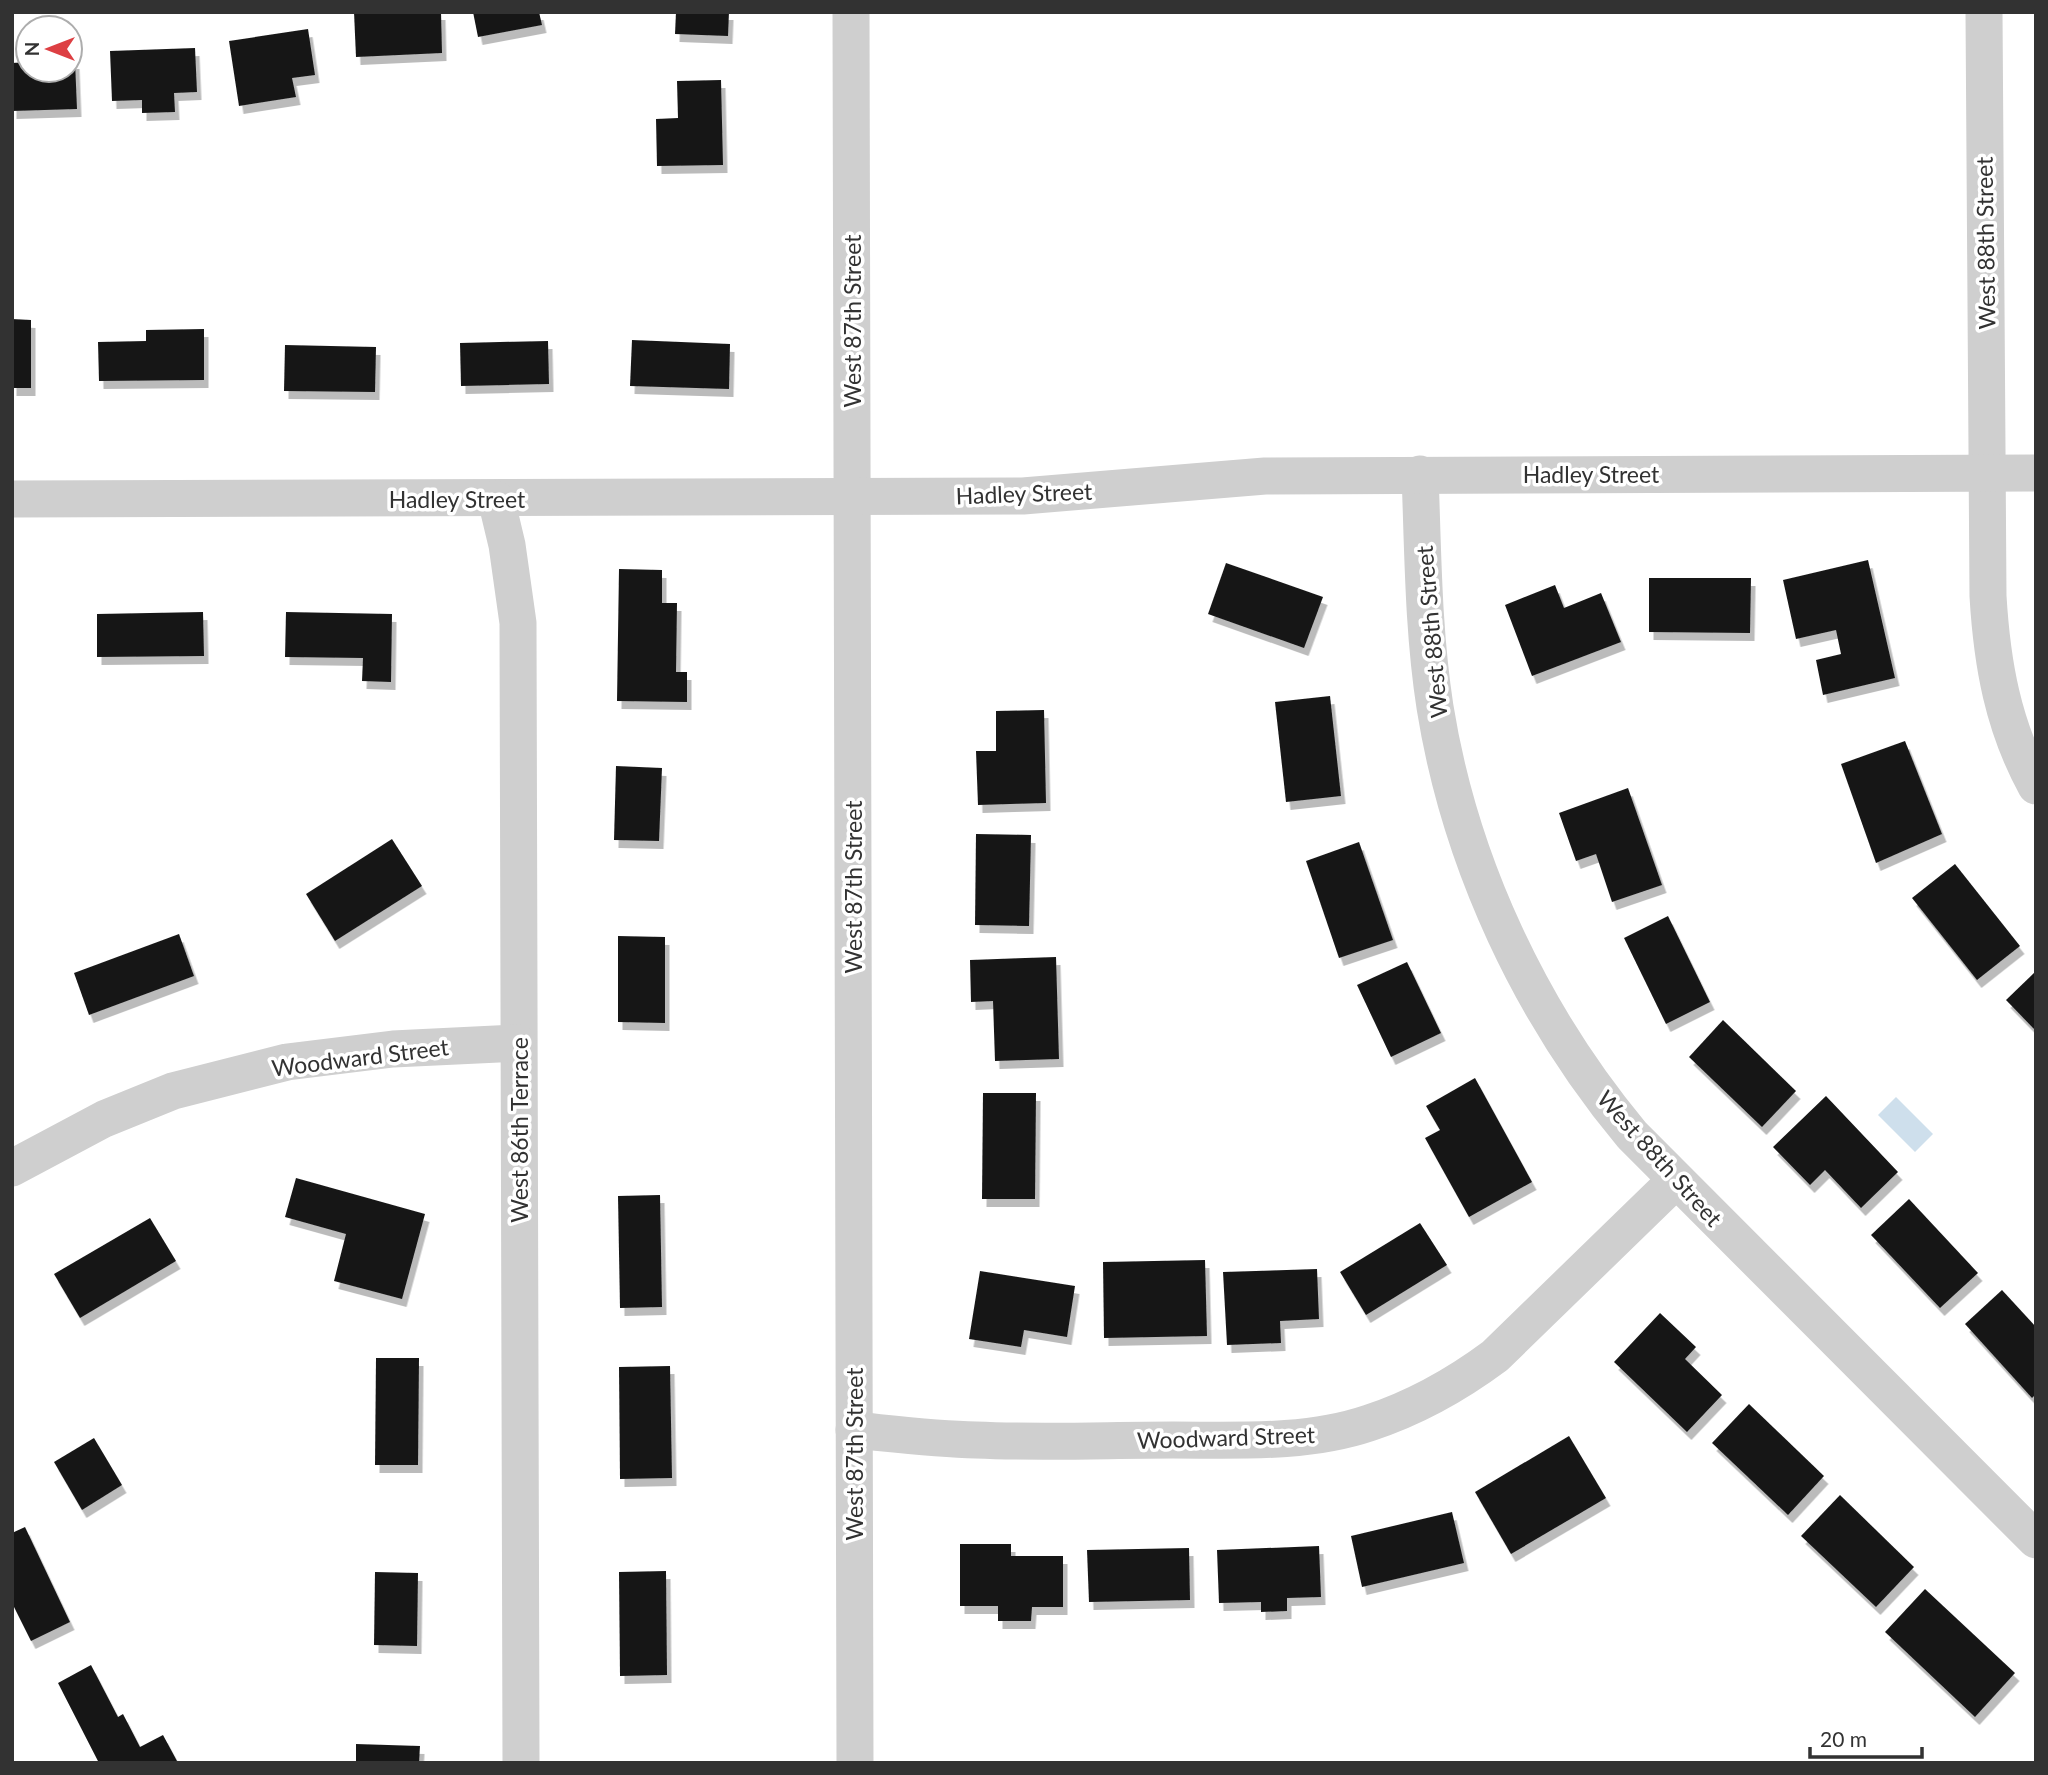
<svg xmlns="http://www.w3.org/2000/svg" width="2048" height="1775" font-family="Lato,sans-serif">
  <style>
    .water { fill: #cedfec }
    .building { fill: #191919; filter: url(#shadow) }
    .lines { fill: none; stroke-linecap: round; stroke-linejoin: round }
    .minor { stroke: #cfcfcf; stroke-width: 37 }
    .labels { text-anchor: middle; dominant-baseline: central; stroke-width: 7; stroke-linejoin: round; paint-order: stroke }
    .street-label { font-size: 23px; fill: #323232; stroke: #fff }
  </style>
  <defs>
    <filter id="shadow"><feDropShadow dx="4.5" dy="8" stdDeviation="0" flood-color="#0004"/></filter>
  </defs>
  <rect width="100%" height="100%" fill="#fff"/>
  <polygon class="water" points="1896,1097 1933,1134 1915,1152 1878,1115"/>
  <g class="building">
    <polygon points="354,12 441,12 442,53 356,57"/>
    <polygon points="473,12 539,12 542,25 478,37"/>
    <polygon points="676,12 729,12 728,36 675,34"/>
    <polygon points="308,29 315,75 292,78 296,97 239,106 229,41"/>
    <polygon points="195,48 197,92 174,93 175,112 142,113 142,100 112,101 110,51"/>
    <polygon points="70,61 75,61 77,109 12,111 12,63 28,62 28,70 70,70"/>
    <polygon points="721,80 723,165 657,166 656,119 678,118 677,81"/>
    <polygon points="12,319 31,320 31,388 12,388"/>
    <polygon points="204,329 204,380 99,381 98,342 146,341 146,330"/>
    <polygon points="632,340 730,344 729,389 630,386"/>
    <polygon points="548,341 549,384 461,386 460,343"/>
    <polygon points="285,345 376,347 375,392 284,391"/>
    <polygon points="1868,560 1895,678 1823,695 1816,660 1841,654 1836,630 1796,639 1783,580"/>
    <polygon points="1226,563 1323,597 1304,648 1208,614"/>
    <polygon points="619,569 662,570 662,603 677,603 676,672 687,672 687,702 617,701"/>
    <polygon points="1649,578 1751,578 1750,633 1649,632"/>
    <polygon points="1555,585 1564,608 1601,593 1621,642 1532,676 1505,605"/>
    <polygon points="203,612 204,656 97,657 97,614"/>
    <polygon points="286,612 392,614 391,682 362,681 363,658 285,657"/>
    <polygon points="1330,696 1341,796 1286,802 1275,702"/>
    <polygon points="1044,710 1046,803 978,805 976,751 996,751 996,711"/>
    <polygon points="1905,741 1942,834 1876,863 1841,764"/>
    <polygon points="616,766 662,768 659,841 614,840"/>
    <polygon points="1628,788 1662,885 1612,902 1596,854 1576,861 1559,813"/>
    <polygon points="976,834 1031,835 1029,926 975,925"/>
    <polygon points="392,839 422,886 335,941 306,894"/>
    <polygon points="1359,842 1393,940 1339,958 1306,861"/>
    <polygon points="1955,864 2020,946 1977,980 1912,898"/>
    <polygon points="1668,916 1710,1002 1666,1024 1624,938"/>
    <polygon points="179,934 194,976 89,1015 74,973"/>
    <polygon points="618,936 665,937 665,1023 618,1022"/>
    <polygon points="1056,957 1059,1059 995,1061 993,1001 971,1002 970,960"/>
    <polygon points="1407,962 1441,1033 1391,1057 1357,985"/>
    <polygon points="2036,971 2036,1031 2006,1000"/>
    <polygon points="1723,1020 1796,1091 1762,1127 1689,1057"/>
    <polygon points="1475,1078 1532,1182 1469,1217 1425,1138 1440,1130 1426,1106"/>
    <polygon points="983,1093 1036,1093 1035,1199 982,1199"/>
    <polygon points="1826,1096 1898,1172 1861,1208 1825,1170 1810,1185 1773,1147"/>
    <polygon points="296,1178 425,1214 402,1299 334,1281 346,1234 285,1217"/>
    <polygon points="660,1195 662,1307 620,1308 618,1196"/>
    <polygon points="1909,1199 1978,1273 1940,1308 1871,1235"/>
    <polygon points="150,1218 176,1261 80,1318 54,1274"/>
    <polygon points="1420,1223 1447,1265 1366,1315 1340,1272"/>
    <polygon points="1205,1260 1207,1336 1104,1338 1103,1262"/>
    <polygon points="1317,1269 1319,1319 1280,1321 1281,1343 1227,1345 1223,1272"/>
    <polygon points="980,1271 1075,1286 1067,1337 1024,1330 1021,1347 969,1339"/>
    <polygon points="2002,1290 2036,1327 2036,1394 2032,1398 1965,1324"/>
    <polygon points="1660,1313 1696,1347 1685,1359 1722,1395 1687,1432 1614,1362"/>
    <polygon points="376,1358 419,1358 418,1465 375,1465"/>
    <polygon points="670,1366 672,1478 620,1479 619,1367"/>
    <polygon points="1749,1404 1824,1476 1788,1515 1712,1443"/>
    <polygon points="1569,1436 1606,1498 1511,1554 1475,1492"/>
    <polygon points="94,1438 122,1485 82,1510 54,1462"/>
    <polygon points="1840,1495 1914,1567 1876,1607 1801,1536"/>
    <polygon points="1452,1512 1464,1563 1362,1587 1351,1536"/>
    <polygon points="25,1527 70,1622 31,1641 12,1603 12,1533"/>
    <polygon points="960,1544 1011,1544 1011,1556 1063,1556 1063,1607 1032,1607 1031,1621 998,1621 998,1606 960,1606"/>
    <polygon points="1319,1546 1321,1597 1287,1598 1287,1611 1261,1612 1261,1602 1219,1603 1217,1550"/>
    <polygon points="1189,1548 1190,1600 1089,1602 1087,1550"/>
    <polygon points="666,1571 667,1675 620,1676 619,1572"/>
    <polygon points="375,1572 418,1573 417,1646 374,1645"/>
    <polygon points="1925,1589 2015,1673 1975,1717 1885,1632"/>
    <polygon points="91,1665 118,1717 123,1714 140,1747 163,1735 177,1761 173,1763 99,1763 58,1683"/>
    <polygon points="356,1744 420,1746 419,1763 356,1763"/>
  </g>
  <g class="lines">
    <g class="minor">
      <polyline points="851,12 855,1763"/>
      <path d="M1984,12L1988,596C1992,664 2003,726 2036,786"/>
      <path d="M1420,474C1423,552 1423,630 1435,707C1460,863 1531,1014 1632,1135L2036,1540"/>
      <polyline points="12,499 1023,496 1265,476 2036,473"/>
      <polyline points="496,499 507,545 518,623 521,1763"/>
      <polyline points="12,1168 104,1119 173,1091 287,1062 393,1049 518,1043"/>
      <path d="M854,1430C895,1434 936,1439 976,1440C1042,1443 1108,1440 1173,1440C1238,1440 1307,1444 1369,1423C1415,1408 1456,1385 1495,1356L1676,1180"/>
    </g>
  </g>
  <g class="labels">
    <g class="street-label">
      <text transform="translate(1985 243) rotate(-91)">West 88th Street</text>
      <text transform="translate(852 321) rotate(-90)">West 87th Street</text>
      <text x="1591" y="474">Hadley Street</text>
      <text transform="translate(1024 493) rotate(-2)">Hadley Street</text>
      <text x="457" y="499">Hadley Street</text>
      <text transform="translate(1431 632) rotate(-95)">West 88th Street</text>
      <text transform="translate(853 887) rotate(-90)">West 87th Street</text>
      <text transform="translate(360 1057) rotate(-7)">Woodward Street</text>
      <text transform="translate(519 1130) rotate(-90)">West 86th Terrace</text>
      <text transform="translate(1660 1158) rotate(48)">West 88th Street</text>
      <text transform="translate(1226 1437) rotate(-2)">Woodward Street</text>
      <text transform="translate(854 1454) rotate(-90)">West 87th Street</text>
    </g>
  </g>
  <rect width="2048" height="1775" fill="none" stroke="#323232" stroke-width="28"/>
  <g transform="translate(49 49) rotate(270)"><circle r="33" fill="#ffffff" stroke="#adadad" stroke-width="2"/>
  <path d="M0-5L12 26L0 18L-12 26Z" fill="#dd3f43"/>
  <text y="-10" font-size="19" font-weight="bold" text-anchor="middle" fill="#323232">N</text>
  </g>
  <path d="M1810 1747v10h112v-10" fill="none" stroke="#323232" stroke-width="3.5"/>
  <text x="1820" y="1747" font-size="21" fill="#323232" stroke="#ffffff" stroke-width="5" paint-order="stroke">20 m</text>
</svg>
